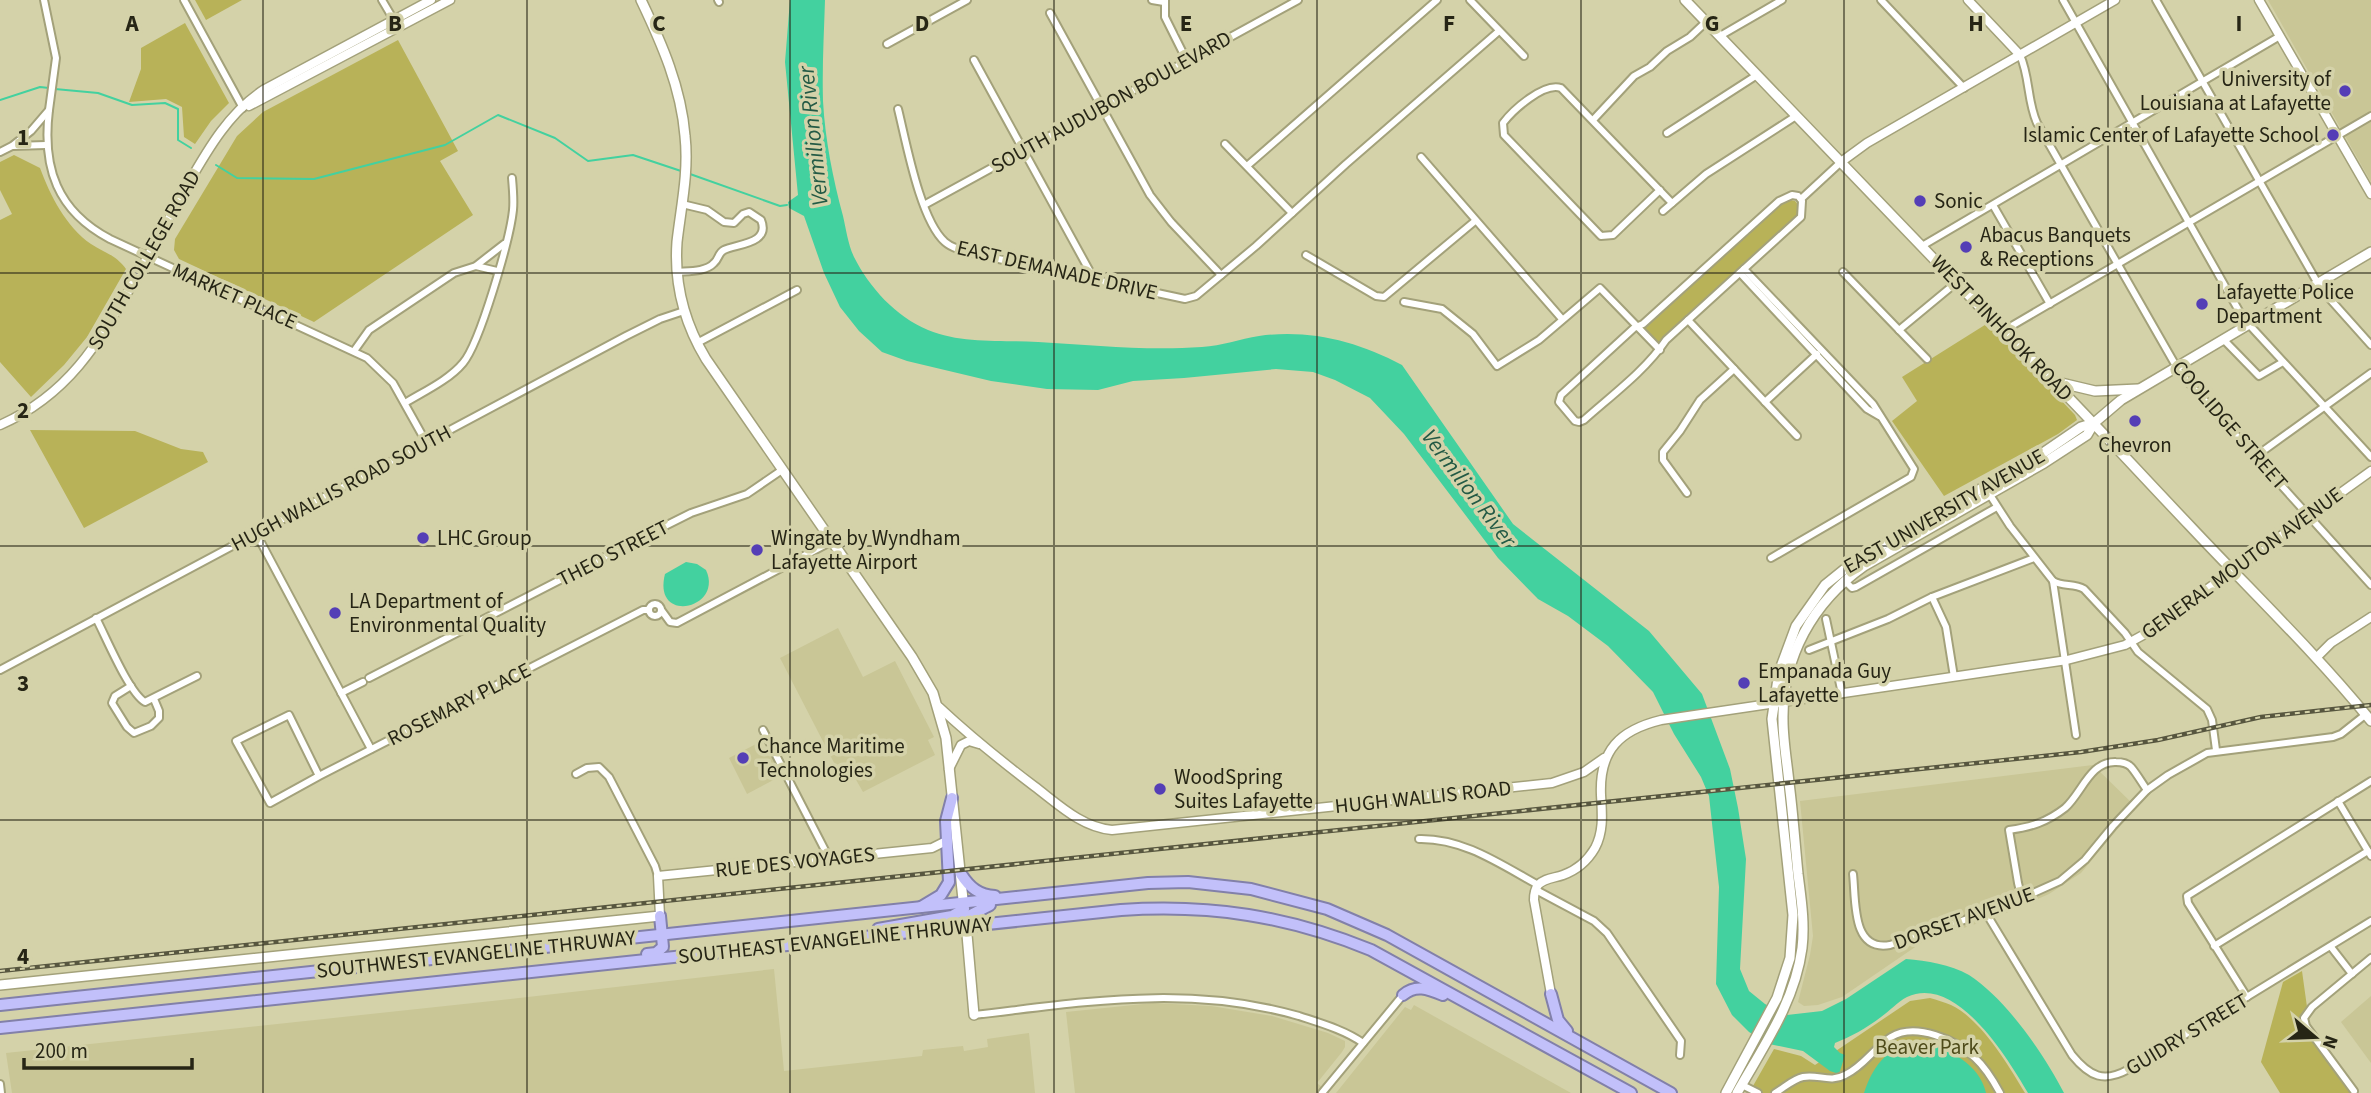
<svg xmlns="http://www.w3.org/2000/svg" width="2371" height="1093" font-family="'Source Sans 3',sans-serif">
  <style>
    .built { fill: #c9c696 }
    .green { fill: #b8b258 }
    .water { fill: #43d19f }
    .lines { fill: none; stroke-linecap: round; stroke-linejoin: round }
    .stream { stroke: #43d19f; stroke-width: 2 }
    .minor-casing { stroke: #a3a17a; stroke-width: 10 }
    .tertiary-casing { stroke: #a3a17a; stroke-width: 11 }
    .secondary-casing { stroke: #a3a17a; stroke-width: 12 }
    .trunk-casing { stroke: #8280a9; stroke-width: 14 }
    .minor { stroke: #fff; stroke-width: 6 }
    .tertiary { stroke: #fff; stroke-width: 8 }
    .secondary { stroke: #fff; stroke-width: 9 }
    .trunk { stroke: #c2c0fa; stroke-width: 10 }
    .rail-casing { stroke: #57563f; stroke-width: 4.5 }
    .rail { stroke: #d4d2a9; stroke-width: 2; stroke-dasharray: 5; stroke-linecap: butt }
    .grid { fill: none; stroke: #262515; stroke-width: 2; stroke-opacity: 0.55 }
    .poi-dot { fill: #543eb6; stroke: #d4d2a9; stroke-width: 2.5 }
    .labels { text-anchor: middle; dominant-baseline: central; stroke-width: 7; stroke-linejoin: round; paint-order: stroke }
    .poi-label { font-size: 21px; fill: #262515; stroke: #d4d2a9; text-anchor: start }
    .street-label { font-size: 21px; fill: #262515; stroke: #d4d2a9 }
    .park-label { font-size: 21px; fill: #4e4b1a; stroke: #d4d2a9 }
    .water-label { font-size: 23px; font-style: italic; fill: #235a45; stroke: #d4d2a9 }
    .grid-label { font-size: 23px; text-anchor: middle; font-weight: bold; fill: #262515; stroke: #d4d2a9; stroke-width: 7; stroke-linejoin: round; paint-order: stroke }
  </style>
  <rect width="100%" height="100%" fill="#d4d2a9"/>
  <g class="built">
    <polygon points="2268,0 2371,0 2371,182"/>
    <polygon points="838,628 863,677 895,661 934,737 928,740 935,755 863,792 855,778 845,784 780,658"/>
    <polygon points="758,743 771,753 783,775 747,794 729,758"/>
    <polygon points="2093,765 2136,807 2081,873 2049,894 1997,917 1924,941 1842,997 1818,1005 1804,1006 1798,1002 1810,955 1813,936 1800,801"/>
    <polygon points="774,969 784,1071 922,1056 923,1050 963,1046 964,1051 988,1047 987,1039 1029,1033 1035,1093 12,1093 6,1053 492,1001"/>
    <polygon points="2371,996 2371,1063 2341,1022"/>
    <polygon points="1153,1003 1211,1006 1272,1016 1328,1033 1345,1041 1345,1047 1342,1052 1317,1083 1329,1093 1075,1093 1066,1012"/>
    <polygon points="1414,1005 1571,1093 1336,1093 1405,1007 1411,1010"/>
  </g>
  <g class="green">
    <polygon points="195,0 242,0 206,20"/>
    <polygon points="185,23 229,103 211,121 195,144 184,137 182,107 166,99 129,102 141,69 141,48"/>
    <polygon points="398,40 458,151 440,161 473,215 314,322 179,259 174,250 175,239 237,136 263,112"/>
    <path d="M14,155L40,168C50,195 66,227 91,244C105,253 116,255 126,269L87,337L64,365L31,397L0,362V220L12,214L0,190V162Z"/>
    <path d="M1787,199L1795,201C1801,207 1799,214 1794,220L1659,343L1644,327L1781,202Z"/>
    <polygon points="1988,323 2075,415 2077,420 2058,434 1944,496 1892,421 1917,401 1902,377"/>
    <polygon points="30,430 135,431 181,449 203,452 208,462 84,528"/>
    <polygon points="2302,971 2307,1007 2302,1013 2303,1027 2351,1093 2280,1093 2261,1062 2283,982"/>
    <path d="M1930,998C1937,1000 1944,1002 1951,1005C1981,1019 2009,1066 2025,1093H1749L1774,1049L1801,1056L1815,1065L1910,1001Z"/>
  </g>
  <g class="water">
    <path d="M790,0H825C824,33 822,67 823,101C825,139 833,179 843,216C846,229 848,244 854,257C869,287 896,317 928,330C962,344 1001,340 1038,342C1093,345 1146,351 1202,347C1222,346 1240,339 1259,336C1309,329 1357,341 1402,365L1513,524L1649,631L1702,694L1730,769L1738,808L1746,859L1740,969L1749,991L1765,1004L1787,1015L1822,1011L1846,999L1906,959C1927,961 1950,964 1969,975C2006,999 2044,1054 2064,1093H2028C2008,1059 1957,974 1907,997C1897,1002 1890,1011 1881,1017C1867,1028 1850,1037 1835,1043L1834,1047L1840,1053L1845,1055L1839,1074L1830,1071L1803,1051L1769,1044L1749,1032L1732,1015L1716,984L1719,887L1709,796L1701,777L1674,734L1653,692L1608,646L1568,616L1538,599L1498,558L1404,434L1370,398L1335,380L1313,372L1276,369L1184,378L1133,381L1098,390L1047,389L991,381L907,361L882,352L859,331L840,307L824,273L804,216L789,208L788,202L798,195L785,62Z"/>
    <path d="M686,562L697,564L706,570C724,609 652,625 665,574Z"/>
    <path d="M1922,1041C1948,1049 1979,1063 1986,1093H1864C1873,1064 1891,1043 1922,1041Z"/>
  </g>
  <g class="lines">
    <g class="stream">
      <polyline points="55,89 98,93 132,105 165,103 178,109 178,140 191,148"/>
      <polyline points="0,100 40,87 49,88"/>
      <polyline points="216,165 237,178 314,179 445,145 498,115 555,138 588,161 633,155 681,171"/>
      <polyline points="690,174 780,206 787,205"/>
    </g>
    <g class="minor-casing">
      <g id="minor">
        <polyline points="184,0 243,108"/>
        <polyline points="382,0 395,22"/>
        <polyline points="718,0 719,2"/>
        <polyline points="1152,0 1164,2"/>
        <polyline points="1165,0 1165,17 1187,61"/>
        <polyline points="1470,0 1524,56"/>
        <polyline points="1881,0 1964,88"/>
        <polyline points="2063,0 2243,318 2371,457"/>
        <polyline points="2156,0 2321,289 2371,345"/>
        <polyline points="1050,13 1150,195 1171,222 1221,275"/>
        <polyline points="1720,36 1782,0"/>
        <polyline points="887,44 967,0"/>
        <path d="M2020,55C2030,77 2027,101 2037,123L2180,373L2371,585"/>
        <polyline points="974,60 1094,279"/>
        <path d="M898,109C906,141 920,220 945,242C954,250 969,252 980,255L1185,299L1196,296L1256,246L1346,164L1499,31"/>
        <path d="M49,110C42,168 57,211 110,239L367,358L393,383L426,442"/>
        <polyline points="1593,120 1634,76 1650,67 1667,51 1690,37 1707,21"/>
        <polyline points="1667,133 1757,75"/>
        <polyline points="1225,144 1292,213"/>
        <polyline points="13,146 46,145"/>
        <polyline points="0,152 12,146 31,131 49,110 56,58 44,0"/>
        <polyline points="1421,157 1562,319"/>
        <polyline points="1247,166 1437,0"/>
        <path d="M1660,190L1613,235L1601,236L1504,135L1503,123C1513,110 1544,82 1561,88C1598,126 1635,165 1672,203"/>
        <path d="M1792,195L1798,196L1802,201L1801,217L1666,340C1645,371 1612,395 1584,420L1579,422L1575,421L1559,402L1561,395L1634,328L1643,324L1779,201Z"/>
        <polyline points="1801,199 1841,162"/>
        <polyline points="924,205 1298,0"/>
        <polyline points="1993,205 2050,304"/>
        <polyline points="1663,211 1706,174 1796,116"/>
        <polyline points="1922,246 2280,36"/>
        <polyline points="1306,255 1376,296 1384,297 1475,221"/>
        <polyline points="477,265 504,244"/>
        <polyline points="1744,269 1873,404 1914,469 1911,477 1771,558"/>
        <path d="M677,272C688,271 706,272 714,263C719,259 718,253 724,250C736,244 771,244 761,220L749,212L743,214L734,223L724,222L707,210L682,204"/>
        <polyline points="1843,272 1927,359"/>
        <polyline points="1740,273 1867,409 1879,416"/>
        <polyline points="1404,302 1442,309 1473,334 1497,366 1539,340 1600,288 1660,350"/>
        <polyline points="1688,320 1797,436"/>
        <polyline points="1899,330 1957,282"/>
        <polyline points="2003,331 2371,116"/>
        <polyline points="2223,339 2259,376 2283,362"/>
        <polyline points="697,343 797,290"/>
        <polyline points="354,351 369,330 454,273 476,266 497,271"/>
        <polyline points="1765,402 1817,354"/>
        <path d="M405,403C423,392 449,380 463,363C480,343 510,239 513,210C514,200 513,189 512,178"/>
        <polyline points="2256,456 2371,373"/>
        <polyline points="1687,493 1663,460 1663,452 1680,431 1700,400 1734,369"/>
        <path d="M1990,495L2010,526L2053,581C2063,587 2074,583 2084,589L2125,633L2138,652L2207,709L2212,720L2216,750"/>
        <polyline points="256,533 371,749"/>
        <polyline points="1845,581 1852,588 1856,587 1997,507"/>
        <polyline points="2053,581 2076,735"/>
        <polyline points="1932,597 1946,627 1954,677"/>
        <circle cx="655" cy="610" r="6"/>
        <polyline points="662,611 670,622 677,623 832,541"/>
        <path d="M96,618C106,637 129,693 145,702L197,676"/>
        <polyline points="1826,619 1842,694"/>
        <polyline points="1809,650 1888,619 1932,597 2034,558"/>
        <polyline points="0,670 626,336 660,319 684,311"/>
        <polyline points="369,678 667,525 691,513 747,494 782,470"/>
        <polyline points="131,686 115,696 112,703 127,727 134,733 151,726 159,718 159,711 154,699"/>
        <polyline points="341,693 363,682"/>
        <polyline points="763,730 829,858"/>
        <polyline points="576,774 587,768 599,767 609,777 655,866 658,876"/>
        <polyline points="319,776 289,715 236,741 270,803 319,776 643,610 649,610"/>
        <polyline points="2338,801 2371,856"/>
        <path d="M1419,839C1463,838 1500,864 1538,885"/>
        <path d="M1853,874C1856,900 1851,952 1890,945L2000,908L2060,881L2085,860L2113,826L2147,790L2168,775L2207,753L2333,737L2341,734L2365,715"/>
        <polyline points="1536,890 1594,921 1607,933 1681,1041 1680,1055"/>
        <path d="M2022,899L2018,883L2009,830C2031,827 2047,822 2065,808C2082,793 2090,761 2116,762C2122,762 2127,763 2131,767C2137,774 2142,783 2147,790"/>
        <path d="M1986,913L2072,1055C2090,1077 2104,1083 2129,1069L2371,921"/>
        <polyline points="2214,946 2368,851"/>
        <polyline points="2331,947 2352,974"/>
        <polyline points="2247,997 2188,903 2187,896 2371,781"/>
        <path d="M974,1015C1087,1002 1187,984 1299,1016C1320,1023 1345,1030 1363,1043"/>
        <polyline points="0,1084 1,1093"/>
        <polyline points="1742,1085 1758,1093"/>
        <polyline points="2354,1091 2306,1026 2304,1018 2312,1007 2371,958"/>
        <polyline points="1322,1093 1403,995"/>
        <path d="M1775,1093C1784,1088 1793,1079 1803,1077C1818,1074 1830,1083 1845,1075C1864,1066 1874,1048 1891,1037C1916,1022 1956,1040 1975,1058C1986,1068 1993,1080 2000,1093"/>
      </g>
    </g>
    <g class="tertiary-casing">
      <g id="tertiary">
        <polyline points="1968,0 2020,55"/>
        <polyline points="2259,0 2371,194"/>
        <polyline points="249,106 450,0"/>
        <polyline points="1841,162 1867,143 2115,0"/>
        <path d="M0,425C68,395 98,344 133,283C151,250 170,217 188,184C208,149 230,111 265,89L431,0"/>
        <polyline points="2317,657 2331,643 2371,617"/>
        <path d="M939,707C969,735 1001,761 1034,786C1058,804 1081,827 1112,830L1552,783L1584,772L1604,758"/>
        <polyline points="949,769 961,745 969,741 979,744"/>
        <polyline points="660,916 658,876 932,848 946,841"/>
        <path d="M1551,994L1534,900C1534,895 1535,889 1538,885C1544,878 1555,878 1563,875C1577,870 1588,860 1595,848C1604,831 1602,813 1601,795C1599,750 1620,730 1661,720L2067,660L2125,645L2145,634L2371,471"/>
      </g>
    </g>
    <g class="secondary-casing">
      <g id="secondary">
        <path d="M641,0C662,44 681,87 685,136C689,172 681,207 677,242C674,284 685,324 706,359L912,657L933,693L946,738L964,909"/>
        <path d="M1685,0L2003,331C2068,394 2128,461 2191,527C2251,591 2315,652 2371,721"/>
        <polyline points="2057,382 2095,391 2138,389"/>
        <polyline points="966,923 974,1015"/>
        <polyline points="0,985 660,916"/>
        <polyline points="1726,1093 1777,998 1790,958 1793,915 1772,719 1779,672 1796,626 1825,585 1856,560 2040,455 2081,427 2094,423"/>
        <path d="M1737,1093C1763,1047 1795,1002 1802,948C1805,923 1801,898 1798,874C1795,844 1793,813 1789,783C1787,762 1783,741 1783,720C1782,657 1813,602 1864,566L2044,463L2087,435L2094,423L2121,400L2371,252"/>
      </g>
    </g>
    <g class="trunk-casing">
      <g id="trunk">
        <path d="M961,874C970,888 979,895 995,896"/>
        <polyline points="921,907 941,895 949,882 946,821 952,798"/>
        <polyline points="965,918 990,905"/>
        <polyline points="878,929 952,916 964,909"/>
        <polyline points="647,954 656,953 663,947 660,916"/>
        <polyline points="1551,994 1558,1020 1567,1031"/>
        <path d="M1403,995C1416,984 1428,989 1443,995"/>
        <polyline points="0,1005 1148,883 1188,882 1251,889 1327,909 1387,935 1671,1093"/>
        <path d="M0,1028L1121,910C1211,904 1287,916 1371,950L1631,1093"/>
      </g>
    </g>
    <use href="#minor" class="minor"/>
    <use href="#tertiary" class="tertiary"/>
    <use href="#secondary" class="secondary"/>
    <use href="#trunk" class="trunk"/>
    <g class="rail-casing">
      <polyline id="rail" points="0,971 2081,752 2158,740 2261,717 2371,705"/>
    </g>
    <use href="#rail" class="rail"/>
  </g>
  <path class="grid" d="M263,0V1093M527,0V1093M790,0V1093M1054,0V1093M1317,0V1093M1581,0V1093M1844,0V1093M2108,0V1093M0,273H2371M0,546H2371M0,820H2371"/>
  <g class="poi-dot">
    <circle cx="2345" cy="91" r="7"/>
    <circle cx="2333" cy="135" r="7"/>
    <circle cx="1920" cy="201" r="7"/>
    <circle cx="1966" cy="247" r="7"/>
    <circle cx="2202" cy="304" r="7"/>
    <circle cx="2135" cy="421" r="7"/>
    <circle cx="423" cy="538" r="7"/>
    <circle cx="757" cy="550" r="7"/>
    <circle cx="335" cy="613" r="7"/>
    <circle cx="1744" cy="683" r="7"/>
    <circle cx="743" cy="758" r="7"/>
    <circle cx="1160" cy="789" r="7"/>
  </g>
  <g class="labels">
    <g class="poi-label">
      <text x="2331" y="79" text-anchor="end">University of<tspan x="2331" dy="24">Louisiana at Lafayette</tspan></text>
      <text x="2319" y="135" text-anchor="end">Islamic Center of Lafayette School</text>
      <text x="1934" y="201">Sonic</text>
      <text x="1980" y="235">Abacus Banquets<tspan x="1980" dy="24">&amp; Receptions</tspan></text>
      <text x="2216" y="292">Lafayette Police<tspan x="2216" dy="24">Department</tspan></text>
      <text x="2135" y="445" text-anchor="middle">Chevron</text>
      <text x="437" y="538">LHC Group</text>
      <text x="771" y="538">Wingate by Wyndham<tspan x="771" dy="24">Lafayette Airport</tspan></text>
      <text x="349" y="601">LA Department of<tspan x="349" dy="24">Environmental Quality</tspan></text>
      <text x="1758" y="671">Empanada Guy<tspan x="1758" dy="24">Lafayette</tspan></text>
      <text x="757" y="746">Chance Maritime<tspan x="757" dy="24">Technologies</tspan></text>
      <text x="1174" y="777">WoodSpring<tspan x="1174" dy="24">Suites Lafayette</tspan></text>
    </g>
    <g class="street-label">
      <text transform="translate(1111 102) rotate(-29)">SOUTH AUDUBON BOULEVARD</text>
      <text transform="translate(144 260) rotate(-60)">SOUTH COLLEGE ROAD</text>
      <text transform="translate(1057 270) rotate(13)">EAST DEMANADE DRIVE</text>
      <text transform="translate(235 296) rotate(24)">MARKET PLACE</text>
      <text transform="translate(2002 328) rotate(46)">WEST PINHOOK ROAD</text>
      <text transform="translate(2230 425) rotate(49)">COOLIDGE STREET</text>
      <text transform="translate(341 488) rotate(-28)">HUGH WALLIS ROAD SOUTH</text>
      <text transform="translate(1944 511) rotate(-30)">EAST UNIVERSITY AVENUE</text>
      <text transform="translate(613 553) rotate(-27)">THEO STREET</text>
      <text transform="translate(2242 563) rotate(-36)">GENERAL MOUTON AVENUE</text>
      <text transform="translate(459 704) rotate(-27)">ROSEMARY PLACE</text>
      <text transform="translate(1423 797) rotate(-6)">HUGH WALLIS ROAD</text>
      <text transform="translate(795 862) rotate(-6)">RUE DES VOYAGES</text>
      <text transform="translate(1964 918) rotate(-20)">DORSET AVENUE</text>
      <text transform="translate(835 940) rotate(-6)">SOUTHEAST EVANGELINE THRUWAY</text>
      <text transform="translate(476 954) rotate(-6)">SOUTHWEST EVANGELINE THRUWAY</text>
      <text transform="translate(2187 1034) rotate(-31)">GUIDRY STREET</text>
    </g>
    <g class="park-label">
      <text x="1927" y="1047">Beaver Park</text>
    </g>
    <g class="water-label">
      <text transform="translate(813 136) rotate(-96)">Vermilion River</text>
      <text transform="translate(1469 488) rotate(53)">Vermilion River</text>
    </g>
  </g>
  <g class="grid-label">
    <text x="132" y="31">A</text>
    <text x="395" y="31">B</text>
    <text x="659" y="31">C</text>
    <text x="922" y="31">D</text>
    <text x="1186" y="31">E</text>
    <text x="1449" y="31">F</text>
    <text x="1712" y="31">G</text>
    <text x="1976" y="31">H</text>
    <text x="2239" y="31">I</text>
    <text x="23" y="145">1</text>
    <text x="23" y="418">2</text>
    <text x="23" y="691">3</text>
    <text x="23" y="964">4</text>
  </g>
  <g transform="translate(2315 1037) rotate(109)" stroke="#d4d2a9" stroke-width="5" paint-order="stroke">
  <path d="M0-5L12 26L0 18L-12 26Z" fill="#262515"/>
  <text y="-10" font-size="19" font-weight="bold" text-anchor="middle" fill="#262515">N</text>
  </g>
  <path d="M24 1058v10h168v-10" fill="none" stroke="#262515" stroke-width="3.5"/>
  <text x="35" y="1058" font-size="21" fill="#262515" stroke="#d4d2a9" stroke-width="5" paint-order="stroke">200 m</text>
</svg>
